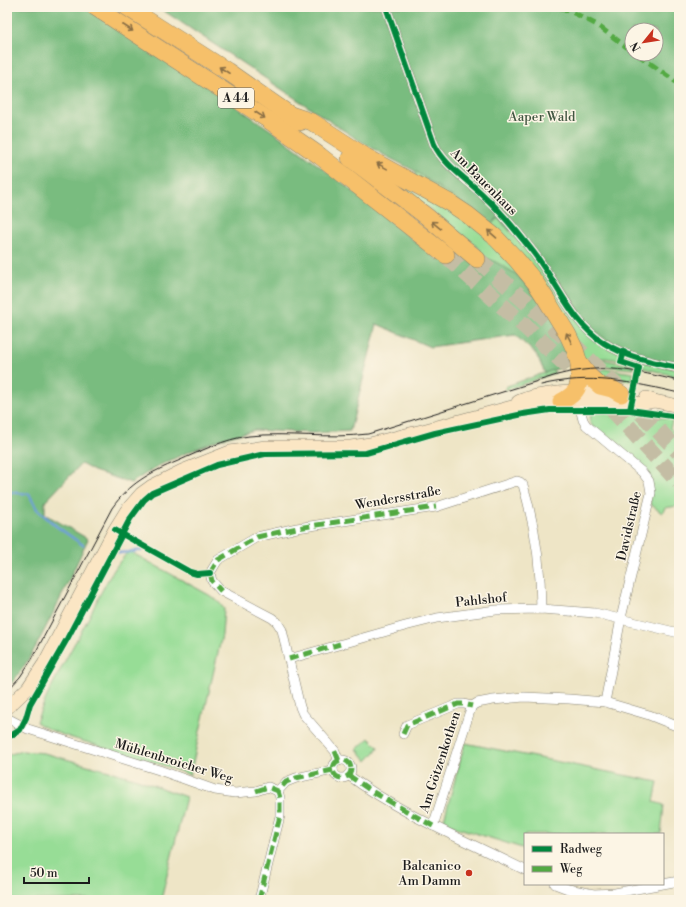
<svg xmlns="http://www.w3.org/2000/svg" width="686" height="907" font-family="'Libre Bodoni',serif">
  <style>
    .green { fill: #97dd96; stroke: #5a7c59 }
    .forest { fill: #79bc7f; stroke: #4a6c4e; fill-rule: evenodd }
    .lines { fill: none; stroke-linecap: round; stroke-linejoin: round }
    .stream { stroke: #709fd9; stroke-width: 2.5 }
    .motorway-tunnel { stroke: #c4bda4; stroke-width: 17; stroke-dasharray: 17 8; stroke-linecap: butt }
    .minor-casing { stroke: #858071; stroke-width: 10 }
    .secondary-casing { stroke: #858071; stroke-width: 14 }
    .motorway-casing { stroke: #858071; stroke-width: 18 }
    .minor { stroke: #fff; stroke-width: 9 }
    .secondary { stroke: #fbe6c4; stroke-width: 13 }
    .motorway { stroke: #f6c06b; stroke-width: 17 }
    .tram { stroke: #1c1c1c; stroke-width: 1 }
    .quiet { stroke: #52a943; stroke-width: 5; stroke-dasharray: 10 5; stroke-linecap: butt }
    .cycleway-casing { stroke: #fcf5e5; stroke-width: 8 }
    .cycleway { stroke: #00873e; stroke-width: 6 }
    .oneway { stroke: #896e44 }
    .poi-dot { fill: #c8321e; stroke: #fcf5e5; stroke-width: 1.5 }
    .labels { text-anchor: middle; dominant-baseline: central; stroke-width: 3; stroke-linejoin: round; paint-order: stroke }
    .shield { fill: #fcf5e5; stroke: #5f5d58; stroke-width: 1 }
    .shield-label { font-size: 12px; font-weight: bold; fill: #1c1c1c }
    .park-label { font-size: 13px; fill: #415641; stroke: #fcf5e5 }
    .street-label { font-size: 13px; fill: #1c1c1c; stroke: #fcf5e5 }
    .poi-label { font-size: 13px; fill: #1c1c1c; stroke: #fcf5e5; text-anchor: end }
  </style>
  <rect width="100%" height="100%" fill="#fcf5e5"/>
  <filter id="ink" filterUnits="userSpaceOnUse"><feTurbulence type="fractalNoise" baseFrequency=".025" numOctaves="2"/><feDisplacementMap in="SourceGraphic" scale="8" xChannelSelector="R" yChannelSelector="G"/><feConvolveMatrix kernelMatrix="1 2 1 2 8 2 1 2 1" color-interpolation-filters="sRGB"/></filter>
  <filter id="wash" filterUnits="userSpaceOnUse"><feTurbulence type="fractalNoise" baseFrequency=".012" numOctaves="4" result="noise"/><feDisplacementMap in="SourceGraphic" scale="16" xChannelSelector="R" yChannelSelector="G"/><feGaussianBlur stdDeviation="0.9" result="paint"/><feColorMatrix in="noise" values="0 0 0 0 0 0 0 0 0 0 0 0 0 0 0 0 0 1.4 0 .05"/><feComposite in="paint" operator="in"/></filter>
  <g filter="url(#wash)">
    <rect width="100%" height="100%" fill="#eee5c6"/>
    <g class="green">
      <polygon points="415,171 491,224 498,218 621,354 620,360 605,358 584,360 535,278 416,177"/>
      <polygon points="388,176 480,228 553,315 516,274 478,256 481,250"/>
      <polygon points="622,356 679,370 679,377 647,369 622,361"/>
      <polygon points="605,360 620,363 635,367 634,369 601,366 588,368 585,363"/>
      <polygon points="605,369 634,373 632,381 595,378 590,370"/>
      <polygon points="553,370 555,373 505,390 505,388 507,386"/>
      <polygon points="591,412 638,414 673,419 670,428 679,437 679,508 677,506 665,508 662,513 650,504 650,480 592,426 590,421"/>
      <path d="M129,551L209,595L218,601L224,609L222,635L190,775C159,763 128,755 96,745C76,739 54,734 36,722C50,686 70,652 89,617C100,595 111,569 129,551Z"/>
      <polygon points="369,738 378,747 375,752 367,761 357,749"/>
      <polygon points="465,743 658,782 654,802 664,805 661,834 525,834 525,851 522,848 443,823"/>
      <polygon points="22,751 44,753 134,778 186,797 161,900 7,900 7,755"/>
    </g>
    <g class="forest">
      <path d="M7,7H83L168,60L275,133L348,187L438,260L450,246L494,261L516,274L553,315L574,363L545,373L536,354L515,335L430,347L377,324L350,431L314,433L254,430L218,440L186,453L158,466L131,483L94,471L81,464L45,502V514L88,539C74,569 61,599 45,629C35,649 23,671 7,688Z"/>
      <path d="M158,7H172L176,9L178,7H679V365L652,360L617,347L580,320L517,229L509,230L498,218L491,224L415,171L384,155L352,136ZM632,30H656V54H632Z"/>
    </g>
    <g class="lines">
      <g class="stream">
        <polyline points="9,492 29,494 37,509 56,526 83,545"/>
        <polyline points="119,553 131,552 142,550"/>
      </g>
    </g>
  </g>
  <g filter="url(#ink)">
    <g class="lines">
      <g class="motorway-tunnel">
        <polyline points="446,255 528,329 603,399 679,482"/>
        <polyline points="477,259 546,319 616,386 679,452"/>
      </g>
      <g class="minor-casing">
        <g id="minor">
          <path d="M386,7L434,144C445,167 469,180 486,198C497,208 507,220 517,232C525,242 534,252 541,263C561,291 574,324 604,343C626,357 654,363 679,368"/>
          <polyline points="582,400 579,404 583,420 586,425 642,472 649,481 651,493 621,618 605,702"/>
          <polyline points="289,659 405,626 437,618 496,610 541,609 595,613 679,633"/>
          <polyline points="7,718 28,729 159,770 215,790 235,793 256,791 268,787 278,791 286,782 296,778 333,770"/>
          <polyline points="403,734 407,725 458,704 464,704 472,706"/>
          <circle cx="342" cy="769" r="9"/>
          <path d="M339,761L335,751L303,714L300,707L282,630L277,622L272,618L221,591L212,581L210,573L218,560L257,537L297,528L436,507L517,481L520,482L523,485C535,525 541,568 541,609"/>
          <path d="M348,775C402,815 465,840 525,870"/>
          <polyline points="433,826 469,714 472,706 477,703 493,700 524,697 569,699 605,702 649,715 679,727"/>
          <polyline points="555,884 568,889 594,894 615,893 679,881"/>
          <polyline points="259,900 280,816 280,798 278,791"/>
        </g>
      </g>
      <g class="secondary-casing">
        <g id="secondary">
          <polyline points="646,398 654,401 679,406"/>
          <path d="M518,402C531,394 573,391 588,392C597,393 604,394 613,394"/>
          <polyline points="7,708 28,688 44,664 114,531 127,510 141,494 152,486 182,471 230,452 266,447 351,447 370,444 426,430 512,407 522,408 561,402 579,404 641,403 654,401"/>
        </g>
      </g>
      <g class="motorway-casing">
        <g id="motorway">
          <polyline points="95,7 267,119 320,156 446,255"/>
          <polyline points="127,7 227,71 300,122"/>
          <polyline points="291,115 312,122 366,157 450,203 468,215 494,236 516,259 535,282 546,299 568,335 575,350 579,363 589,376 600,386 612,389 621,394"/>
          <polyline points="350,158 426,216 477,259"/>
          <path d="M561,402C582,390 579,385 579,363"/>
        </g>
      </g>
      <use href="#minor" class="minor"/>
      <use href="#secondary" class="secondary"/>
      <use href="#motorway" class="motorway"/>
      <g class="tram">
        <path d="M541,385C590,373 631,382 679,393"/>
        <path d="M7,691L20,677L32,659L112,508C130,483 149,473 178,461C201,451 224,439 249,436C289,432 329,439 368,434L557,375C604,363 633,370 679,381"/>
      </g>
      <g class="quiet">
        <polyline points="559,7 578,15 597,25 632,51"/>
        <polyline points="637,54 679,84"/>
        <polyline points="210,573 218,560 257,537 297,528 436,507"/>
        <polyline points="210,573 212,581 221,591"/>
        <polyline points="289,659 340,644"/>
        <polyline points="403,734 407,725 458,704 464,704 472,706"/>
        <polyline points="335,751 339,761"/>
        <circle cx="342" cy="769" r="9"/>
        <polyline points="348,775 373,792 433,826"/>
        <polyline points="256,791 268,787 278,791 286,782 296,778 333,770"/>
        <polyline points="259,900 280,816 280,798 278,791"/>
      </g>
      <g class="cycleway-casing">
        <g id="cycleway">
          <path d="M386,7L434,144C445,167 469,180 486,198C497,208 507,220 517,232C525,242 534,252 541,263C561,291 574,324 604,343C626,357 654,363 679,368"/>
          <polyline points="624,352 621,362 639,368 630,410"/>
          <polyline points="115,530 190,572 197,574 210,573"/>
          <polyline points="7,738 20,730 26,718 30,704 67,639 130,519 144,500 152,493 217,465 265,454 366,453 435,433 523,414 550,410 630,410 679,417"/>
        </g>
      </g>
      <use href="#cycleway" class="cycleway"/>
    </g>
    <defs><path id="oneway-shaft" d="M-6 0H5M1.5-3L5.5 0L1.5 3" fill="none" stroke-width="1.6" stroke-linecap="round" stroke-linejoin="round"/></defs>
    <g class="oneway">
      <use href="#oneway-shaft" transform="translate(128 28) rotate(33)"/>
      <use href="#oneway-shaft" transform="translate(224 70) rotate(-147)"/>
      <use href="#oneway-shaft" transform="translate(260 115) rotate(33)"/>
      <use href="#oneway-shaft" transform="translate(382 166) rotate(-151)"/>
      <use href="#oneway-shaft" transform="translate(436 225) rotate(-140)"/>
      <use href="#oneway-shaft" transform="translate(492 234) rotate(-139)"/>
      <use href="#oneway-shaft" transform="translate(569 338) rotate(-117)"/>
    </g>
  </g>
  <circle class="poi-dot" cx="469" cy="873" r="4"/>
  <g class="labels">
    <rect class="shield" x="218" y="88" width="36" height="20" rx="3"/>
    <g class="shield-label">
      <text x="236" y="98">A 44</text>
    </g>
    <g class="park-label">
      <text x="542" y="117">Aaper Wald</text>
    </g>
    <g class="street-label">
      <text transform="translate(484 182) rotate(45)">Am Bauenhaus</text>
      <text transform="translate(398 498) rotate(-10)">Wendersstraße</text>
      <text transform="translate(629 526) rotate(-77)">Davidstraße</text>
      <text transform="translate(481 600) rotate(-6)">Pahlshof</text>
      <text transform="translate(174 761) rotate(17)">Mühlenbroicher Weg</text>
      <text transform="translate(440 762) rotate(-72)">Am Götzenkothen</text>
    </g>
    <g class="poi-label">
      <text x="461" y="866">Balcanico<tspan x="461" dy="15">Am Damm</tspan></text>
    </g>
  </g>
  <rect width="686" height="907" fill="none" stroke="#fcf5e5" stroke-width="24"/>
  <rect x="524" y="833" width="140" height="52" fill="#fcf5e5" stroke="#a29e95"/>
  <rect x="532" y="846" width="20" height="6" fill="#00873e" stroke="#a29e95"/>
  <text x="560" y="853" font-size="12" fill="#1c1c1c">Radweg</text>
  <rect x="532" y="866" width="20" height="6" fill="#52a943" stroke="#a29e95"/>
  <text x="560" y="873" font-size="12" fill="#1c1c1c">Weg</text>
  <g transform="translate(644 42) rotate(240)"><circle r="19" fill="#fcf5e5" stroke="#a29e95"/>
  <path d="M0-3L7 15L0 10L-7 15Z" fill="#c8321e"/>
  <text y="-6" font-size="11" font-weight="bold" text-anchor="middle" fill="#1c1c1c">N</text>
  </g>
  <path d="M24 877v6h65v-6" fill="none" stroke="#1c1c1c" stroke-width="2"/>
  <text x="30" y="877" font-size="12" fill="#1c1c1c" stroke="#fcf5e5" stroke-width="3" paint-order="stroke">50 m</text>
</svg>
